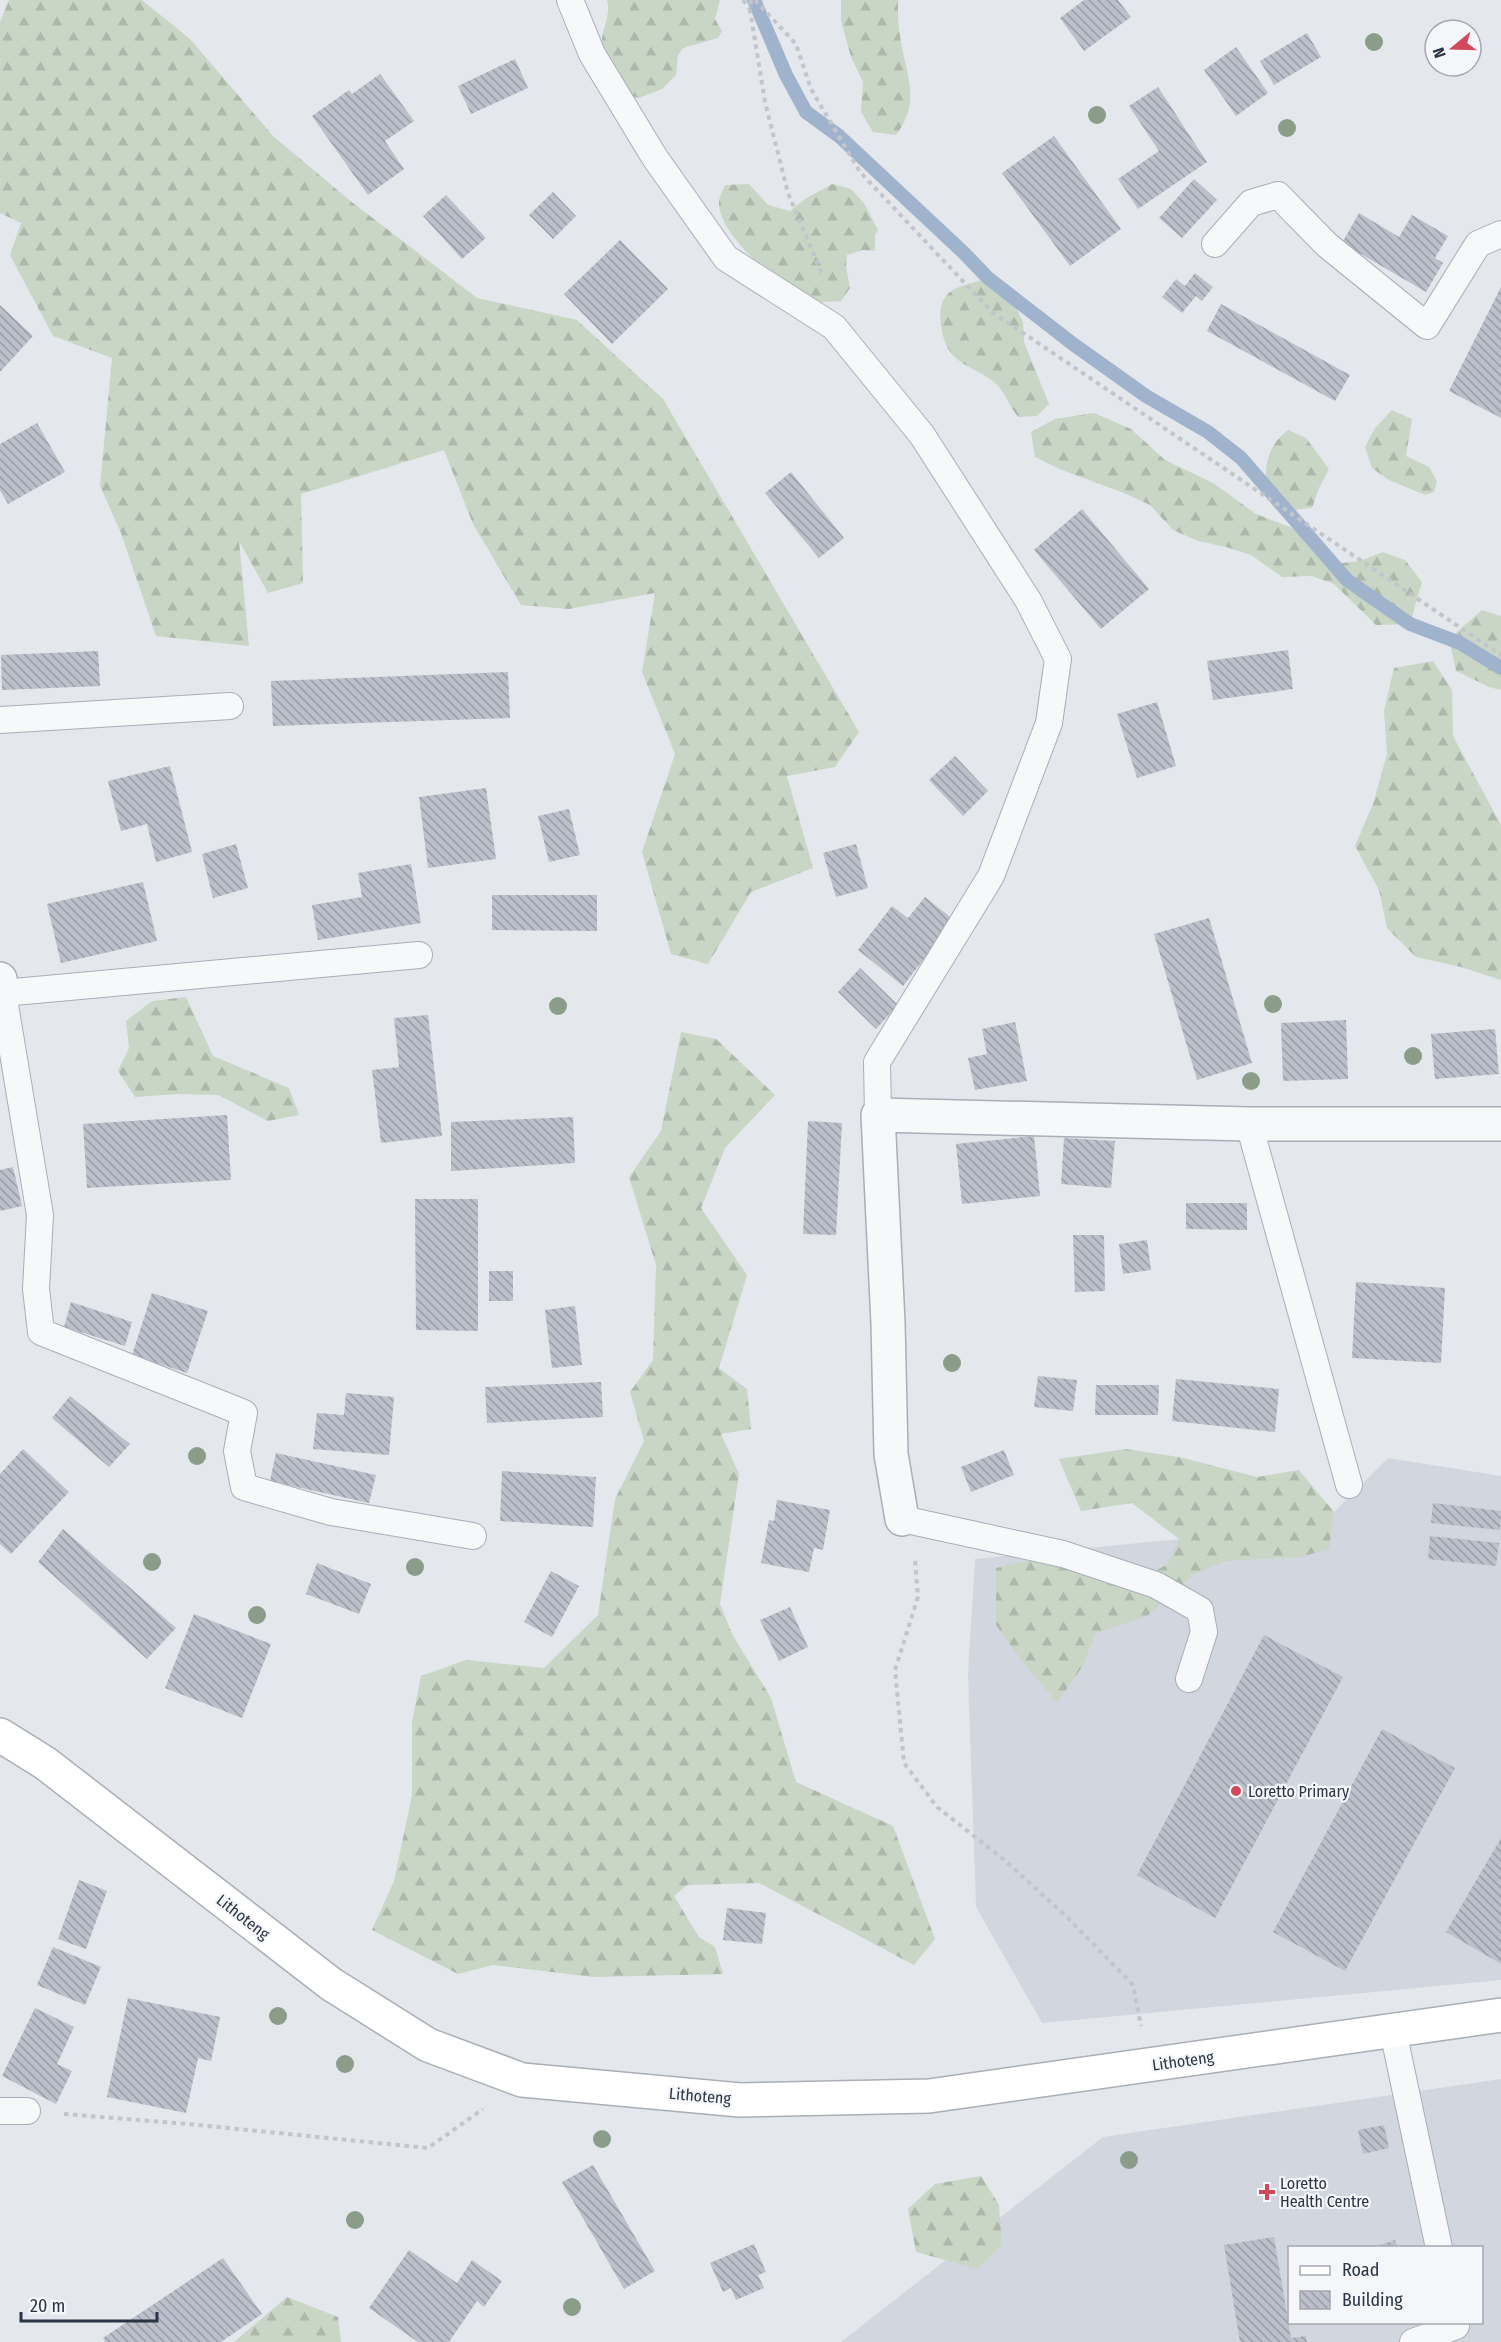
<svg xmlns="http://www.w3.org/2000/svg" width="1501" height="2342" font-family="'Fira Sans Condensed',sans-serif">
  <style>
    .built { fill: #d2d6de; fill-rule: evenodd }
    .forest { fill: url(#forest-firs) }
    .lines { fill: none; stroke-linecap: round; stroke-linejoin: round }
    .stream { stroke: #9fb4cc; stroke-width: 14 }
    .building { fill: url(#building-back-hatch) }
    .lane-casing { stroke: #a9aeb7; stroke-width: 28 }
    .street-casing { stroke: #a9aeb7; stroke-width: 36 }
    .secondary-casing { stroke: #a9aeb7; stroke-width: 36 }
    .path { stroke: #c2c5cb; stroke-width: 4; stroke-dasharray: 4.5 4.5; stroke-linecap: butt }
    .lane { stroke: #f7f8fa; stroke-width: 26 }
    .street { stroke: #f7f8fa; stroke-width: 33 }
    .secondary { stroke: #fff; stroke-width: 33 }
    .tree { fill: #899d89 }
    .poi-dot { fill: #d1495b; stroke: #f4f6f9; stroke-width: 2 }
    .labels { text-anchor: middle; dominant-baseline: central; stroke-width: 4.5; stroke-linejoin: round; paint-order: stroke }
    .poi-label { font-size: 16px; fill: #2b3445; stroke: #f4f6f9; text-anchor: start }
    .street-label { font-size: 16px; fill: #2b3445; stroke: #f4f6f9 }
  </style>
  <defs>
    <pattern id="forest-firs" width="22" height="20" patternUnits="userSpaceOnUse" patternTransform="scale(1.5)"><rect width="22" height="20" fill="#c9d6c5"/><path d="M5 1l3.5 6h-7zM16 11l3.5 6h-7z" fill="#adb8ab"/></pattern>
    <pattern id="building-back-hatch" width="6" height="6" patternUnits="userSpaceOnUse" patternTransform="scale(1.5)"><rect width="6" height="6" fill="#bbc0ca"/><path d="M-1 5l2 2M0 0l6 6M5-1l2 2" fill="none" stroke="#989da6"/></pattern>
  </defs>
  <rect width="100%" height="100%" fill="#e4e7ec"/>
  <g class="built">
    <polygon points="1388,1458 1501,1476 1501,1980 1042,2023 976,1907 968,1674 975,1559 1180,1539 1334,1512"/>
    <path d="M1501,2079V2342H841L1103,2137ZM1290,2248H1482V2322H1290Z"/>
  </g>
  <g class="forest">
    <polygon points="9,0 142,0 190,39 274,137 353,203 477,298 577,320 663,399 859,732 835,767 787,776 813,868 751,892 708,964 671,954 642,852 675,754 642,672 655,593 569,609 521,605 473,524 444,450 301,494 303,583 268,593 239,541 249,646 156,636 121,533 100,486 112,358 53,336 10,255 21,223 0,213 0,22"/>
    <path d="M607,0H720L715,19L722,31L718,38L683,48L678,55L676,75L662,89L639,98L625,95C616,78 601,58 602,38C604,25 611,12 607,0Z"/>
    <path d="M841,0H898C898,14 898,28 901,42C907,77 921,103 896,135L873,132L861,112L863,82L851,57L841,21Z"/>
    <path d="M749,184L768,205L790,211L805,199L832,184L851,189L864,203L878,230L875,235V251L863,250L847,255L846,266L850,288L841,301C832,301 821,303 813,301C785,293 717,234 719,202C719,197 723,190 725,185Z"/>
    <path d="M988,278L1005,285L1023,322L1024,342L1049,404L1037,416L1018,417C1010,407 1006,395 998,386C986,372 965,369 953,355C945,347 943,336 941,326C936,287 958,288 988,278Z"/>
    <polygon points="1392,410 1412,419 1406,456 1429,467 1437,481 1434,492 1425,495 1389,480 1372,468 1365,447 1375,428"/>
    <polygon points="1094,413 1131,429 1165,460 1213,483 1256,514 1295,529 1333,564 1360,561 1383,552 1405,560 1422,582 1410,624 1376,625 1334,584 1312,576 1282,577 1251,555 1226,547 1198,541 1173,530 1150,505 1124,493 1062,470 1035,457 1031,432 1055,419"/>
    <path d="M1288,430L1306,438L1329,469L1319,488L1312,508L1285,511L1268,499C1264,470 1264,449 1288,430Z"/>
    <polygon points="1482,610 1501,616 1501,690 1489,687 1456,671 1449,639"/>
    <polygon points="1433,661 1452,690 1453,736 1501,825 1501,980 1461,967 1416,957 1387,928 1379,890 1355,846 1373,804 1387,754 1384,711 1394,668"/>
    <polygon points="186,997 213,1056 289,1088 299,1115 268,1121 218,1095 178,1094 135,1097 118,1071 129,1048 126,1021 152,1001"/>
    <polygon points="681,1032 716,1039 775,1095 725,1148 701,1208 747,1275 719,1368 747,1389 751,1429 721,1434 739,1474 720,1604 732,1634 771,1698 796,1782 893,1826 935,1939 914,1965 759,1883 687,1885 674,1896 699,1937 715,1947 723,1974 593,1977 493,1965 458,1974 372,1930 394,1881 412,1795 412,1722 421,1676 466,1660 544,1668 598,1615 615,1499 644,1441 630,1392 653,1360 656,1265 629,1177 661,1131"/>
    <polygon points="1125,1449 1179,1457 1257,1477 1299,1470 1334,1512 1329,1549 1300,1557 1226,1561 1194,1574 1147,1616 1096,1633 1082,1667 1057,1703 1025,1665 996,1625 996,1568 1036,1559 1130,1584 1168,1564 1179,1539 1132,1503 1081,1511 1059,1459"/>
    <polygon points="981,2176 999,2205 1002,2245 977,2269 916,2252 908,2209 935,2184"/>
    <polygon points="287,2297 338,2317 341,2342 234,2342"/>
  </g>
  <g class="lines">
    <polyline class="stream" points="754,0 786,75 806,112 839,136 963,252 988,278 1073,344 1146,396 1208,432 1241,458 1347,580 1410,624 1460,643 1501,668"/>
  </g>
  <g class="building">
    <polygon points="1084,0 1118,0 1131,17 1084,51 1060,18"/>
    <polygon points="1307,33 1321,57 1274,85 1260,61"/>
    <polygon points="1236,47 1268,93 1236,116 1204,70"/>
    <polygon points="515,59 528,88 471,114 458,86"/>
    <polygon points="380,74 414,121 385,141 404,169 368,195 312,116 349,90 352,94"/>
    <polygon points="1158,87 1207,162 1138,209 1118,179 1159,151 1129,106"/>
    <polygon points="1054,136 1121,229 1070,266 1002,173"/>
    <polygon points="1194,179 1217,200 1182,238 1159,218"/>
    <polygon points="553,192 576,216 553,239 529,215"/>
    <polygon points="446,195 486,238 462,259 423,216"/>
    <polygon points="1359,213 1399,237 1412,215 1448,236 1435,258 1443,263 1426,292 1342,243"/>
    <polygon points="620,240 668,289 612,344 564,294"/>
    <polygon points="1195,273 1213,287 1202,301 1196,296 1182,313 1162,297 1176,279 1185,286"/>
    <polygon points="1501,287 1501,418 1449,391"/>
    <polygon points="1221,304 1350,375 1335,401 1207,331"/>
    <polygon points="0,305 33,336 0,372"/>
    <polygon points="37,423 65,472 8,504 0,490 0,444"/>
    <polygon points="791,472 844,538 819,558 765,493"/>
    <polygon points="1082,509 1149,589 1101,629 1034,550"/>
    <polygon points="1288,650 1293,689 1213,700 1207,661"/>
    <polygon points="98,651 100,686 2,690 1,655"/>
    <polygon points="508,672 510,718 273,726 271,681"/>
    <polygon points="1157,702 1176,766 1137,778 1117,714"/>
    <polygon points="955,756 988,791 963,816 929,780"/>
    <polygon points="170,766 192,852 156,862 147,824 121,831 108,781"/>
    <polygon points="486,788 496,859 428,868 419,797"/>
    <polygon points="569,809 580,855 549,862 538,816"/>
    <polygon points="236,844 248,888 213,898 202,854"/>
    <polygon points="856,844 868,888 836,897 823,853"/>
    <polygon points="411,864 421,923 318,940 312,905 362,897 358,873"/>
    <polygon points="143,882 157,941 61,963 47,904"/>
    <polygon points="492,895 597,895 597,931 492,930"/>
    <polygon points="925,897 954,920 903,986 858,950 892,906 908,918"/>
    <polygon points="1209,918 1252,1063 1197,1080 1154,934"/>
    <polygon points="860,968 898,1005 876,1029 838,992"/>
    <polygon points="428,1015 442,1136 381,1143 372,1070 399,1067 394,1018"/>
    <polygon points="1346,1020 1348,1079 1283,1081 1281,1023"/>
    <polygon points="1015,1022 1027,1081 975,1090 968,1058 987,1054 982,1029"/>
    <polygon points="1495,1029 1499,1074 1435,1079 1431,1034"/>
    <polygon points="227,1115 231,1180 87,1188 83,1124"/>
    <polygon points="573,1117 575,1163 451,1171 451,1122"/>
    <polygon points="808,1121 842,1123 836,1235 803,1234"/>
    <polygon points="1034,1136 1040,1196 962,1204 956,1144"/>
    <polygon points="1064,1138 1115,1141 1111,1188 1061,1184"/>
    <polygon points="13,1167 22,1206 0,1211 0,1170"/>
    <polygon points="415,1199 478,1199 478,1331 416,1330"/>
    <polygon points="1186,1203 1247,1203 1247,1230 1186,1229"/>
    <polygon points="1073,1235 1104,1235 1105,1291 1075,1292"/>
    <polygon points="1147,1240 1151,1270 1123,1274 1119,1244"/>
    <rect x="489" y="1271" width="24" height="30"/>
    <polygon points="1356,1282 1445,1288 1441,1363 1352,1358"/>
    <polygon points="152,1293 208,1311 187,1373 132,1355"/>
    <polygon points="71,1302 132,1322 125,1346 64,1327"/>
    <polygon points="575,1306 582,1365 552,1368 545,1310"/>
    <polygon points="1038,1376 1077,1380 1073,1411 1034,1407"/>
    <polygon points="1176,1379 1279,1389 1275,1432 1172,1421"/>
    <polygon points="601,1382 603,1417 487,1423 485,1387"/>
    <polygon points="1096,1385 1159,1385 1158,1415 1095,1415"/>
    <polygon points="346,1393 394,1397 389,1455 313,1449 317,1413 344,1415"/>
    <polygon points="70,1396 130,1444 109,1467 52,1418"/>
    <polygon points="23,1449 69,1492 11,1554 0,1544 0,1474"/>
    <polygon points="1004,1450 1014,1475 971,1492 961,1467"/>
    <polygon points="276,1453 376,1475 369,1503 270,1481"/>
    <polygon points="502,1471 596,1477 593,1527 500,1521"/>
    <polygon points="777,1500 830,1510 823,1550 814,1548 809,1572 761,1563 769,1520 774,1521"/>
    <polygon points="1433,1503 1501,1511 1500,1530 1431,1523"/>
    <polygon points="63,1529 176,1628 147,1659 38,1562"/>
    <polygon points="1430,1536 1499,1543 1496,1566 1428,1559"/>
    <polygon points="317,1563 371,1584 359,1614 306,1594"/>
    <polygon points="551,1571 579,1586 552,1637 524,1622"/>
    <polygon points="790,1607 808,1647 779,1661 760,1620"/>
    <polygon points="194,1614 271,1644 242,1718 165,1688"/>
    <polygon points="1264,1635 1343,1677 1215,1918 1137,1875"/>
    <polygon points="1382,1729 1455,1768 1345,1971 1273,1932"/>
    <polygon points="1501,1838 1501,1964 1446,1932"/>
    <polygon points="79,1880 107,1891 86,1949 58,1939"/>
    <polygon points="727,1908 766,1913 762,1944 723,1940"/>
    <polygon points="53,1947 101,1967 85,2005 37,1985"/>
    <polygon points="128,1998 220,2017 211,2061 198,2058 186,2113 107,2097"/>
    <polygon points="35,2008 74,2027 57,2064 72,2071 56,2104 2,2076"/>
    <polygon points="1384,2125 1389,2148 1363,2154 1358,2130"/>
    <polygon points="593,2165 655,2271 624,2289 562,2182"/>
    <polygon points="1274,2237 1291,2338 1306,2336 1307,2342 1240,2342 1224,2245"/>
    <polygon points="1395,2240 1397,2248 1374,2248 1374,2247"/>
    <polygon points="754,2244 766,2272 758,2275 764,2288 736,2300 731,2288 723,2292 710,2263"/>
    <polygon points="409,2250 457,2283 472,2260 502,2281 484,2307 477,2301 449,2342 418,2342 369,2308"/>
    <polygon points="223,2258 262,2314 221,2342 105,2342 103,2338"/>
  </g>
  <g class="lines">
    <g class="lane-casing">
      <g id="lane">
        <polyline points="570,0 592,54 655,158 726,258 834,327 922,435 1028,600 1058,659 1049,723 991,876 877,1062 878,1115"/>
        <polyline points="1215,244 1251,203 1278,195 1327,245 1427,326 1478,244 1501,234"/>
        <polyline points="0,720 230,706"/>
        <polyline points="419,955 3,993 40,1215 36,1289 41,1332 244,1413 237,1451 244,1487 331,1512 473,1536"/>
        <polyline points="1249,1124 1349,1485"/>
        <polyline points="902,1519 1063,1554 1156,1585 1200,1610 1204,1632 1189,1679"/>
        <polyline points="1393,2031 1439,2248"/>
        <polyline points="0,2111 27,2111"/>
        <polyline points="1413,2342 1456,2326 1455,2322"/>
      </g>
    </g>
    <g class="street-casing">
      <g id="street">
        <polyline points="0,979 3,993"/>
        <polyline points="902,1519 891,1454 888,1323 878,1115 1249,1124 1501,1124"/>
      </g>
    </g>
    <g class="secondary-casing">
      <polyline id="secondary" points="0,1735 45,1763 331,1984 428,2045 522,2080 740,2100 929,2096 1501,2015"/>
    </g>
    <g class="path">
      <polyline points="743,0 750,9"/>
      <polyline points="751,0 750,10 765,102 788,193 822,274"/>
      <polyline points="755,0 796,44 811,89 860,172 992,312 1501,655"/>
      <polyline points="915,1561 918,1597 895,1670 904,1763 937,1807 1002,1858 1068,1918 1133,1985 1141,2026"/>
      <polyline points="64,2114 188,2124 428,2148 483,2109"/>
    </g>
    <use href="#lane" class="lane"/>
    <use href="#street" class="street"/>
    <use href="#secondary" class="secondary"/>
  </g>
  <g class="tree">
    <circle cx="1374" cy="42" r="9"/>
    <circle cx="1097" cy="115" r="9"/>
    <circle cx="1287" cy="128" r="9"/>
    <circle cx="1273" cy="1004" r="9"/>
    <circle cx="558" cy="1006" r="9"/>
    <circle cx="1413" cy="1056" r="9"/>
    <circle cx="1251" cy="1081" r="9"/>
    <circle cx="952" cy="1363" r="9"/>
    <circle cx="197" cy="1456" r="9"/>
    <circle cx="152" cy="1562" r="9"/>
    <circle cx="415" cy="1567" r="9"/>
    <circle cx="257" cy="1615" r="9"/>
    <circle cx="278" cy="2016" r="9"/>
    <circle cx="345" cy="2064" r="9"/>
    <circle cx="602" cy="2139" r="9"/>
    <circle cx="1129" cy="2160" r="9"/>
    <circle cx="355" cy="2220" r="9"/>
    <circle cx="572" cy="2307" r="9"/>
  </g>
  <g class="poi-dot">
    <circle cx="1236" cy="1791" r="6"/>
    <path d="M1264 2183h6v6h6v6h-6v6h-6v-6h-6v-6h6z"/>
  </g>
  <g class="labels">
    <g class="poi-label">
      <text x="1248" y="1791">Loretto Primary</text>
      <text x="1280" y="2183">Loretto<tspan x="1280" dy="18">Health Centre</tspan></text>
    </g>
    <g class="street-label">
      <text transform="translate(243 1917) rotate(38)">Lithoteng</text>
      <text transform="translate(1183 2061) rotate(-8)">Lithoteng</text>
      <text transform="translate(700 2096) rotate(5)">Lithoteng</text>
    </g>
  </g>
  <rect x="1288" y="2246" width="195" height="78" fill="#f4f6f9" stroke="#a4a8b1" stroke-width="1.5"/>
  <rect x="1300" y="2266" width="30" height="9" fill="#ffffff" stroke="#a4a8b1" stroke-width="1.5"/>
  <text x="1342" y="2276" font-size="18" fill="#2b3445">Road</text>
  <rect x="1300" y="2291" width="30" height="18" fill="url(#building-back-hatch)" stroke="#a4a8b1" stroke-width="1.5"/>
  <text x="1342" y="2306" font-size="18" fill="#2b3445">Building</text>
  <g transform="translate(1453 48) rotate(251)"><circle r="28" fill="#f4f6f9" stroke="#a4a8b1" stroke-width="1.5"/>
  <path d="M0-4.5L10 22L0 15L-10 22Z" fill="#d1495b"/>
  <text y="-9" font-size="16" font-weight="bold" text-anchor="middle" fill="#2b3445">N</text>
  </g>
  <path d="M21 2312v9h136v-9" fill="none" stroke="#2b3445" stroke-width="3"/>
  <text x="30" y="2312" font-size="18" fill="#2b3445" stroke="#f4f6f9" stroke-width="4.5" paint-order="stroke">20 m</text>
</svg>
